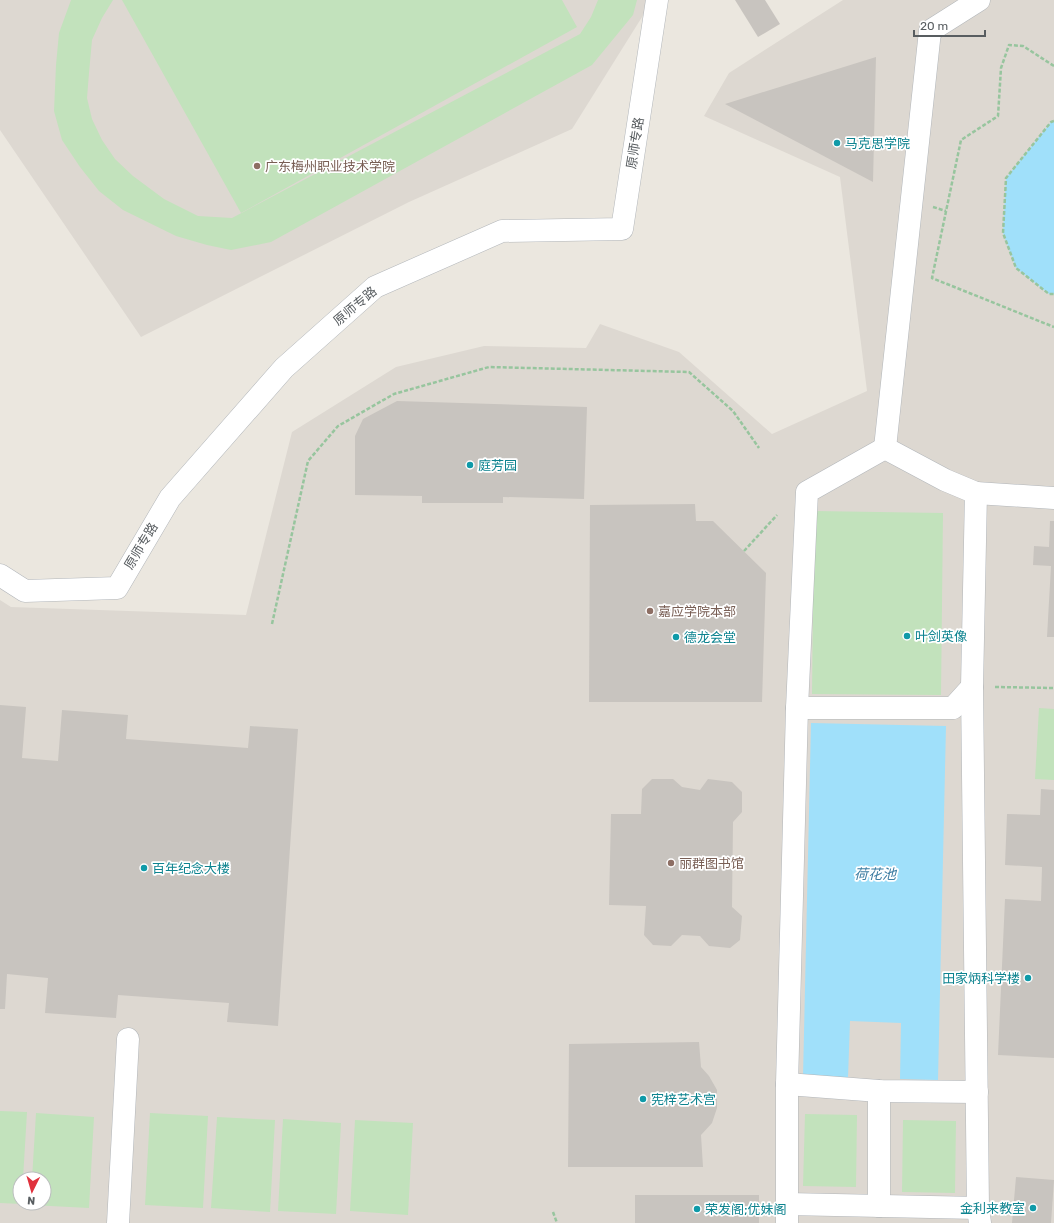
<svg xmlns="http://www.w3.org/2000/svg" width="1054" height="1223" font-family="Rubik,'Noto Sans SC',sans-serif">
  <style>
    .education { fill: #ddd8d1; fill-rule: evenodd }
    .green { fill: #c2e2bc }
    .water { fill: #a0e0fa }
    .building { fill: #c8c4bf }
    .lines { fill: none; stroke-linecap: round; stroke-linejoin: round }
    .minor-casing { stroke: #b2b6ba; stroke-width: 23 }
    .path { stroke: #97c59e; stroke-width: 2.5; stroke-dasharray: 4 2; stroke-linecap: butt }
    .minor { stroke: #fff; stroke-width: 22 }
    .culture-dot { fill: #0f9aa8; stroke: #fff; stroke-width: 1.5 }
    .education-dot { fill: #8d6e63; stroke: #fff; stroke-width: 1.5 }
    .labels { text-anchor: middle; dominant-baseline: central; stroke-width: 3.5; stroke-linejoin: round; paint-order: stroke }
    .street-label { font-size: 13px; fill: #585d60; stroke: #fff }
    .culture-label { font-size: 13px; fill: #0d838f; stroke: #fff; text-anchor: start }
    .education-label { font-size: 13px; fill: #785e54; stroke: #fff; text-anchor: start }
    .water-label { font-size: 14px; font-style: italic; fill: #3d7da2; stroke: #fff }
  </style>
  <rect width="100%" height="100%" fill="#ebe7df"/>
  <g class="education">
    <polygon points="0,0 648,0 647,9 572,129 409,202 141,337 0,130"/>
    <path d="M843,0H1054V1223H0V600L11,607L246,615L292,432L396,367L484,346L586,348L600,324L679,352L772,434L867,391L840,177L704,116L729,73ZM20,1179H44V1203H20Z"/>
  </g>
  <g class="green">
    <polygon points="71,0 113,0 102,18 92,40 89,73 87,98 92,119 102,140 115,159 133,176 164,199 198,216 232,218 580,34 591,17 598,0 637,0 633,15 592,65 271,242 231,250 207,245 176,236 123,210 99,191 80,167 62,140 54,111 56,65 59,33"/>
    <polygon points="122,0 562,0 577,27 241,213"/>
    <polygon points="814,511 943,513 941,695 812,694"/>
    <polygon points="1039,708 1054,709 1054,780 1035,779"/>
    <polygon points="0,1111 27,1112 23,1179 20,1179 20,1203 22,1204 0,1203"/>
    <polygon points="36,1113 94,1117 89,1208 31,1205 31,1203 44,1203 44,1179 32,1179"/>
    <polygon points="150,1113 208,1116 203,1208 145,1205"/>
    <polygon points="805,1114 857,1115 856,1187 803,1186"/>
    <polygon points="217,1117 275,1120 270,1212 211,1208"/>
    <polygon points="283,1119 341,1123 336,1214 278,1211"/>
    <polygon points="355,1120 413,1123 408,1215 350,1211"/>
    <polygon points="903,1120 956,1121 955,1193 902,1192"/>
  </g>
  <g class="water">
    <polygon points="1054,121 1054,294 1049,294 1016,268 1003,233 1006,178 1051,122"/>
    <polygon points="811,723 946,726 938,1080 900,1079 901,1023 850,1021 848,1078 803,1077"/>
  </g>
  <g class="building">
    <polygon points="735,0 765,0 780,24 758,37"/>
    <polygon points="876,57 873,182 725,104"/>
    <polygon points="397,401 587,407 584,499 503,497 503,503 422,503 422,496 355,495 355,436 363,419"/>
    <polygon points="695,504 696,521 713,521 766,573 762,702 589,702 590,505"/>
    <polygon points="1050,521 1054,521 1054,637 1047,637 1051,566 1033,565 1034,546 1049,547"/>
    <polygon points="0,705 26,707 22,758 58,761 62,710 128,715 126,739 248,748 250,726 298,729 278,1026 227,1022 229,1003 118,995 116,1018 45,1013 48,978 7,974 5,1009 0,1009"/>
    <polygon points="652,779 673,779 682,787 700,790 708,779 732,782 742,792 742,812 733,822 732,907 742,916 740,940 730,948 709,946 700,936 682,935 671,946 653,945 644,935 646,906 609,905 611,814 641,814 642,789"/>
    <polygon points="1041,789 1054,790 1054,1058 998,1055 1005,899 1041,901 1042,867 1005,865 1007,814 1040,815"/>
    <polygon points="699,1042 701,1067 709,1076 717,1090 717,1108 712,1123 701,1135 703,1167 568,1167 569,1044"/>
    <polygon points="1016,1177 1054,1180 1051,1223 1012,1223"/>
    <rect x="635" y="1195" width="124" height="28"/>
  </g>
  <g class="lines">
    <g class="minor-casing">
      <g id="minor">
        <polyline points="885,448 930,31 979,0"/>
        <polyline points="976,493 1054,498"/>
        <polyline points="0,575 25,591 117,588 170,498 284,368 375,287 502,231 622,229 657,0"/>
        <polyline points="797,708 953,708 972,687"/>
        <polyline points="787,1084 879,1091 977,1092"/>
        <polyline points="787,1204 978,1208"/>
        <polyline points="879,1206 879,1091"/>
        <polyline points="118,1223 128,1039"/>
        <polyline points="787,1223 787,1084 797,708 807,492 885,448 945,480 976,493 972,687 978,1208 980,1223"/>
      </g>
    </g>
    <g class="path">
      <polyline points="1054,66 1023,46 1009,45 1001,68 998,116 961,140 932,278 1054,327"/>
      <polyline points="1054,121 1051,122 1006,178 1003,233 1016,268 1049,294 1054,294"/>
      <polyline points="933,207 946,211"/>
      <polyline points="744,551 777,515"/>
      <polyline points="272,624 308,461 338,426 394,394 489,367 689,372 733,411 759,448"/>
      <polyline points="995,687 1054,688"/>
      <polyline points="553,1212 557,1223"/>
    </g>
    <use href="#minor" class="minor"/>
  </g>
  <g class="culture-dot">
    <circle cx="837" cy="143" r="4"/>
    <circle cx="470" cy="465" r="4"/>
    <circle cx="907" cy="636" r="4"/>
    <circle cx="676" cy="637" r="4"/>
    <circle cx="144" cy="868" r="4"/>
    <circle cx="1028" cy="978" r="4"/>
    <circle cx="643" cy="1099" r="4"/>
    <circle cx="1033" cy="1208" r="4"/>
    <circle cx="697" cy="1209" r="4"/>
  </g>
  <g class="education-dot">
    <circle cx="257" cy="166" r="4"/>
    <circle cx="650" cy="611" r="4"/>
    <circle cx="671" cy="863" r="4"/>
  </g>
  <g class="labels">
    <g class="street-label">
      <text transform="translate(635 143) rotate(-81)">原师专路</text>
      <text transform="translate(355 306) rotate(-40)">原师专路</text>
      <text transform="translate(141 546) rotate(-59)">原师专路</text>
    </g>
    <g class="culture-label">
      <text x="845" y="143">马克思学院</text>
      <text x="478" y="465">庭芳园</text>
      <text x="915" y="636">叶剑英像</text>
      <text x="684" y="637">德龙会堂</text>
      <text x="152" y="868">百年纪念大楼</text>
      <text x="1020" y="978" text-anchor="end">田家炳科学楼</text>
      <text x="651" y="1099">宪梓艺术宫</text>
      <text x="1025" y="1208" text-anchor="end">金利来教室</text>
      <text x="705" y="1209">荣发阁;优妹阁</text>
    </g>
    <g class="education-label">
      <text x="265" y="166">广东梅州职业技术学院</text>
      <text x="658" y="611">嘉应学院本部</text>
      <text x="679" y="863">丽群图书馆</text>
    </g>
    <g class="water-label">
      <text x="875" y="874">荷花池</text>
    </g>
  </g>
  <g transform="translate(32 1191) rotate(185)"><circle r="19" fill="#ffffff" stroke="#bcbebf"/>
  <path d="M0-3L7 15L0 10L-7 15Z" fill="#e0313c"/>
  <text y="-6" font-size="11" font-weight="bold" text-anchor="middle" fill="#585d60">N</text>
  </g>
  <path d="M914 30v6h71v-6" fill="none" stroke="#585d60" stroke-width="2"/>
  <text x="920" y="30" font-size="12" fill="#585d60" stroke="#ffffff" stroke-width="3" paint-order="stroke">20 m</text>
</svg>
